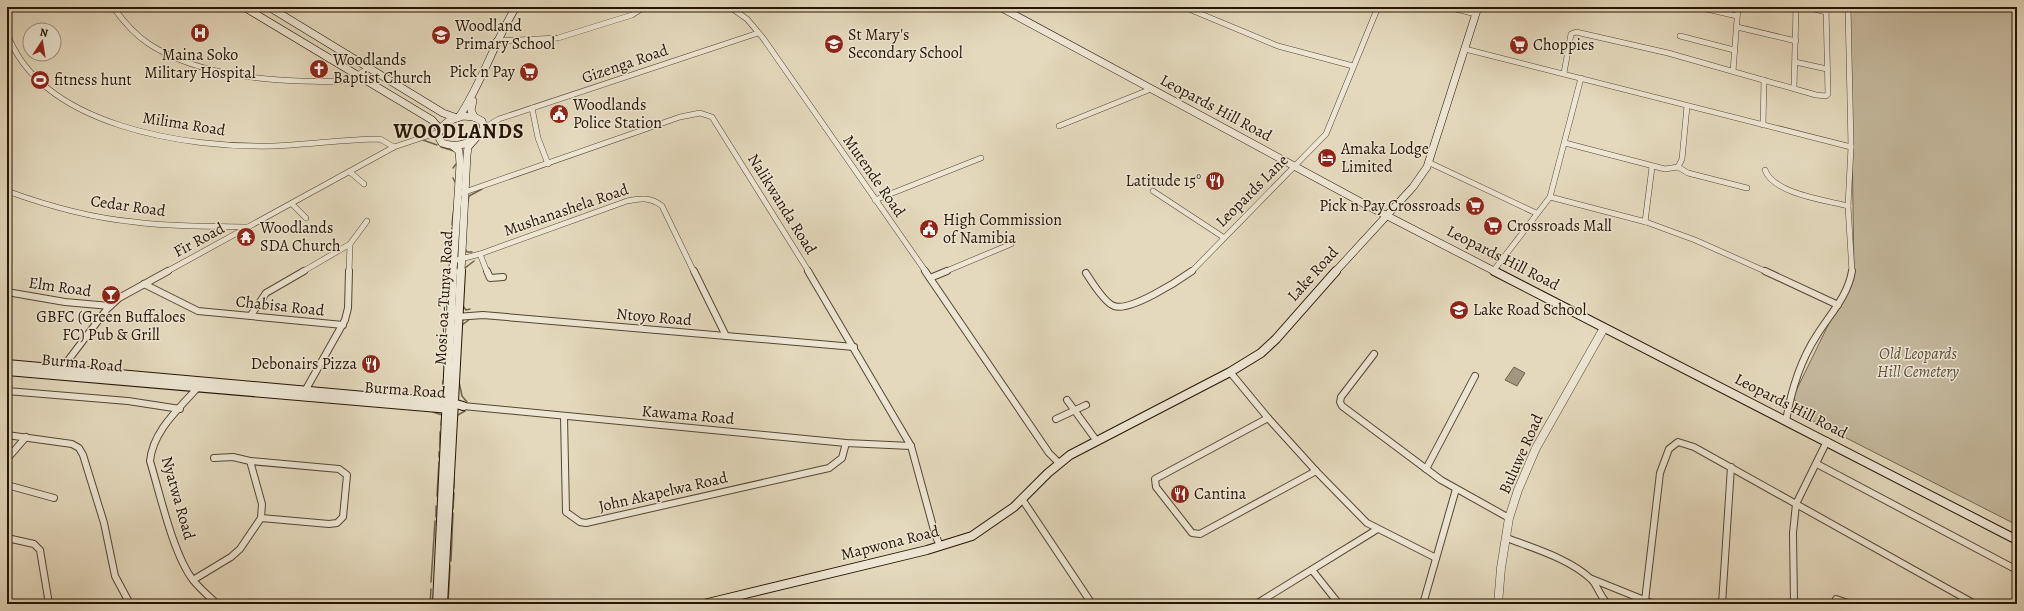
<svg xmlns="http://www.w3.org/2000/svg" width="2024" height="611" font-family="Alegreya,serif">
  <style>
    .green { fill: #c4b89d; stroke: #756650 }
    .water { fill: #a3967e; stroke: #71624d }
    .lines { fill: none; stroke-linecap: round; stroke-linejoin: round }
    .stream { stroke: #71624d; stroke-width: 1.5 }
    .minor-far1-casing { stroke: #564532; stroke-width: 6 }
    .minor-casing { stroke: #564532; stroke-width: 8 }
    .tertiary-casing { stroke: #564532; stroke-width: 9 }
    .secondary-far1-casing { stroke: #261403; stroke-width: 8 }
    .secondary-casing { stroke: #261403; stroke-width: 10 }
    .minor-far1 { stroke: #ede6d4; stroke-width: 5 }
    .minor { stroke: #ede6d4; stroke-width: 6 }
    .tertiary { stroke: #ede6d4; stroke-width: 8 }
    .secondary-far1 { stroke: #ede6d4; stroke-width: 7 }
    .secondary { stroke: #ede6d4; stroke-width: 8 }
    .labels { text-anchor: middle; dominant-baseline: central; stroke-width: 3; stroke-linejoin: round; paint-order: stroke }
    .poi-label { font-size: 16px; fill: #261403; stroke: #ede6d4; text-anchor: start }
    .street-label { font-size: 16px; fill: #261403; stroke: #ede6d4 }
    .park-label { font-size: 16px; font-style: italic; fill: #5d4d39; stroke: #ede6d4 }
    .district-label { font-size: 20px; font-weight: bold; letter-spacing: 1px; fill: #261403; stroke: #ede6d4 }
  </style>
  <rect width="100%" height="100%" fill="#e4d9bd"/>
  <filter id="stains"><feTurbulence type="fractalNoise" baseFrequency=".005" numOctaves="4"/><feColorMatrix values="0 0 0 0 .2 0 0 0 0 .09 0 0 0 0 .02 0 0 0 .5 -.17"/></filter>
  <radialGradient id="worn" r=".72"><stop offset=".6" stop-color="#630" stop-opacity="0"/><stop offset="1" stop-color="#630" stop-opacity=".3"/></radialGradient>
  <polygon class="green" points="1850,7 2017,7 2017,525 1805,417 1793,397 1854,272"/>
  <polygon class="water" points="1514,367 1525,373 1517,386 1505,380"/>
  <g class="lines">
    <g class="stream">
      <polyline points="423,140 437,145"/>
      <polyline points="441,147 454,151"/>
      <polyline points="453,168 456,164"/>
      <polyline points="453,178 455,182"/>
      <polyline points="468,201 469,196 482,189"/>
      <polyline points="452,225 454,207"/>
      <polyline points="451,242 452,228"/>
      <polyline points="465,249 467,252 472,252"/>
      <polyline points="450,255 451,243"/>
      <polyline points="465,268 474,261"/>
      <polyline points="449,269 450,259"/>
      <polyline points="463,306 466,310 470,309"/>
      <polyline points="462,325 470,319"/>
      <polyline points="443,381 443,385"/>
      <polyline points="459,382 462,396 467,402"/>
      <polyline points="433,412 442,415 441,425"/>
      <polyline points="456,416 465,411"/>
      <polyline points="440,432 440,447"/>
      <polyline points="439,452 439,457"/>
      <polyline points="454,479 454,488"/>
      <polyline points="437,496 439,462"/>
      <polyline points="436,506 436,517"/>
      <polyline points="453,509 454,493"/>
      <polyline points="451,561 453,513"/>
      <polyline points="431,582 435,521"/>
      <polyline points="430,604 431,589"/>
      <polyline points="448,604 450,566"/>
    </g>
    <g class="minor-far1-casing">
      <g id="minor-far1">
        <path d="M113,7C123,21 134,34 149,44C193,72 249,79 301,81C315,81 331,83 346,80C355,78 362,72 370,67"/>
        <polyline points="730,7 747,19 763,38 926,272"/>
        <polyline points="1184,7 1278,46 1353,66"/>
        <polyline points="1448,7 1476,14"/>
        <polyline points="1698,7 1737,16"/>
        <polyline points="1807,7 1826,12"/>
        <polyline points="1848,7 1851,147 1848,206 1852,272"/>
        <polyline points="1737,27 1796,41"/>
        <path d="M7,33C41,127 187,148 274,146C309,145 344,139 380,139L394,147"/>
        <polyline points="1680,36 1734,50"/>
        <polyline points="496,41 558,38 632,15 644,7"/>
        <polyline points="1465,49 1851,147"/>
        <polyline points="1795,62 1827,69"/>
        <polyline points="1733,71 1738,7"/>
        <polyline points="1564,73 1571,34 1576,32 1668,53 1816,95 1826,96 1828,94 1826,7"/>
        <polyline points="1794,88 1796,7"/>
        <polyline points="532,108 538,138 548,164"/>
        <polyline points="1763,125 1764,80"/>
        <polyline points="1059,126 1151,89"/>
        <polyline points="484,128 499,119 758,33"/>
        <polyline points="1565,143 1665,169 1678,167 1682,159 1687,106"/>
        <polyline points="1430,163 1536,213"/>
        <polyline points="1678,167 1688,173 1747,188"/>
        <path d="M1765,170C1774,194 1825,200 1848,206"/>
        <polyline points="350,172 364,184"/>
        <path d="M7,191C48,206 91,218 135,222C172,227 210,226 248,227"/>
        <polyline points="1153,191 1223,237"/>
        <polyline points="462,193 680,117 700,113 712,117 809,272"/>
        <polyline points="1550,197 1646,222 1695,240 1767,272"/>
        <polyline points="875,200 981,158"/>
        <polyline points="292,204 306,218"/>
        <polyline points="1645,222 1652,167"/>
        <polyline points="480,254 487,272"/>
        <path d="M453,261L480,254L627,201C640,198 651,197 662,206L694,272"/>
        <polyline points="1494,270 1550,197 1581,78"/>
        <polyline points="166,272 394,147 439,132"/>
        <polyline points="302,272 350,244 367,221"/>
        <polyline points="349,272 350,244"/>
        <polyline points="944,272 1011,244"/>
        <polyline points="1191,272 1326,134 1378,7"/>
      </g>
    </g>
    <g class="minor-casing">
      <g id="minor">
        <polyline points="487,271 490,278 503,277"/>
        <polyline points="694,271 726,336"/>
        <polyline points="808,271 911,446 935,534 940,546"/>
        <polyline points="925,271 1049,453 1059,463"/>
        <polyline points="1765,271 1838,305"/>
        <path d="M1086,273C1091,281 1105,303 1114,306C1130,312 1178,281 1192,271"/>
        <polyline points="930,278 947,271"/>
        <polyline points="144,284 198,311 343,325"/>
        <polyline points="7,292 65,302 110,306"/>
        <polyline points="251,315 266,293 304,271"/>
        <polyline points="456,317 483,315 854,347"/>
        <polyline points="1374,354 1341,397 1340,402 1342,406 1441,480 1509,518"/>
        <polyline points="60,371 107,309 119,298 168,271"/>
        <polyline points="1230,372 1268,418 1316,471 1367,523 1436,558"/>
        <path d="M199,386C180,408 153,430 150,461C160,494 173,554 193,580C200,589 209,596 217,604"/>
        <polyline points="7,391 128,401 180,409"/>
        <polyline points="305,391 345,320 348,308 349,271"/>
        <polyline points="1067,400 1096,440"/>
        <polyline points="463,406 846,443 911,446"/>
        <polyline points="564,417 566,512 580,522 586,523 829,468 842,458 846,443"/>
        <polyline points="1268,418 1155,479 1156,487 1192,533 1200,534 1316,471"/>
        <polyline points="1056,419 1086,405"/>
        <path d="M1786,421C1791,391 1800,361 1817,335C1830,314 1848,296 1852,271"/>
        <polyline points="7,435 72,444 79,448 83,455 104,523 115,576 130,604"/>
        <polyline points="7,459 26,437"/>
        <polyline points="250,461 339,469 347,475 343,517 337,523 329,524 261,518"/>
        <polyline points="1817,464 2017,570"/>
        <polyline points="1426,469 1475,376"/>
        <polyline points="7,485 54,498"/>
        <polyline points="1022,499 1092,604"/>
        <polyline points="7,538 34,544 40,550 49,604"/>
        <path d="M1507,538C1535,549 1568,558 1591,579C1598,586 1600,597 1608,604"/>
        <polyline points="1312,570 1339,604"/>
        <polyline points="1592,579 1654,604"/>
        <polyline points="193,580 231,557 240,549 261,518 262,504 250,461 233,457 214,458"/>
        <polyline points="1836,599 1851,604"/>
        <polyline points="1645,601 1660,473 1669,449 1678,442 1694,447 1975,604"/>
        <polyline points="1256,604 1376,530"/>
        <polyline points="1423,604 1456,489"/>
        <polyline points="1722,604 1731,467"/>
        <polyline points="1794,604 1793,533 1796,504 1827,441"/>
      </g>
    </g>
    <g class="tertiary-casing">
      <polyline id="tertiary" points="1498,604 1501,568 1509,518 1518,490 1536,448 1604,328"/>
    </g>
    <g class="secondary-far1-casing">
      <g id="secondary-far1">
        <polyline points="244,7 432,120 440,129"/>
        <polyline points="269,7 443,113 457,118"/>
        <polyline points="1000,7 1370,207 1496,272"/>
        <polyline points="473,101 471,110 474,117"/>
        <path d="M463,116L474,117L482,121L484,128C474,143 459,149 442,143L438,136C441,123 451,119 463,116Z"/>
        <path d="M459,117C482,83 494,42 516,7"/>
        <polyline points="453,146 459,151 460,164 453,272"/>
        <polyline points="461,272 467,155 468,147 475,139"/>
        <polyline points="1335,272 1413,187 1427,167 1478,7"/>
      </g>
    </g>
    <g class="secondary-casing">
      <g id="secondary">
        <polyline points="1494,271 2017,540"/>
        <polyline points="7,364 387,398 446,401 463,406"/>
        <polyline points="7,371 450,409"/>
        <polyline points="437,604 453,271"/>
        <polyline points="443,604 461,271"/>
        <polyline points="704,604 927,550 972,536 1014,507 1048,473 1070,455 1230,372 1261,353 1276,339 1336,271"/>
      </g>
    </g>
    <use href="#minor-far1" class="minor-far1"/>
    <use href="#minor" class="minor"/>
    <use href="#tertiary" class="tertiary"/>
    <use href="#secondary-far1" class="secondary-far1"/>
    <use href="#secondary" class="secondary"/>
  </g>
  <defs>
    <g id="hospital-disc" transform="scale(1)"><circle r="9.5" fill="#8f2418" stroke="#ede6d4"/><path d="M-5-5h3v3.5h4V-5h3V5h-3V1.5h-4V5h-3Z" fill="#fff"/></g>
    <g id="school-disc" transform="scale(1)"><circle r="9.5" fill="#8f2418" stroke="#ede6d4"/><path d="M0-5L7-2L0 1L-7-2ZM-4 1L0 2.5L4 1V4Q0 6-4 4Z" fill="#fff"/></g>
    <g id="supermarket-disc" transform="scale(1)"><circle r="9.5" fill="#8f2418" stroke="#ede6d4"/><path d="M-6-5.5h2.5l.6 2H6L4.5 2H-2.5L-4.4-4H-6ZM-1.5 3.2a1.3 1.3 0 1 0 .1 0ZM3 3.2a1.3 1.3 0 1 0 .1 0Z" fill="#fff"/></g>
    <g id="church-disc" transform="scale(1)"><circle r="9.5" fill="#8f2418" stroke="#ede6d4"/><path d="M-1.2-6h2.4v3.5h3.3v2.4h-3.3V6h-2.4V-.1h-3.3v-2.4h3.3Z" fill="#fff"/></g>
    <g id="stadium-disc" transform="scale(1)"><circle r="9.5" fill="#8f2418" stroke="#ede6d4"/><path d="M0-5a6.5 5 0 1 0 0 10a6.5 5 0 1 0 0-10ZM-3.5-1.8h7v3.6h-7Z" fill="#fff"/></g>
    <g id="civic-disc" transform="scale(1)"><circle r="9.5" fill="#8f2418" stroke="#ede6d4"/><path d="M-.6-6.5H3V-4.5H.6V-3L4-1V1h2V6H-6V1h2V-1L-.6-3ZM-1.2 2.5V6h2.4V2.5Z" fill="#fff"/></g>
    <g id="hotel-disc" transform="scale(1)"><circle r="9.5" fill="#8f2418" stroke="#ede6d4"/><path d="M-6-4.5h1.5V1H6V5H4.5V3h-9V5H-6ZM-4 0a1.8 1.8 0 1 1 3.6 0ZM.5 0V-2.5h3Q6-2.5 6 0Z" fill="#fff"/></g>
    <g id="restaurant-disc" transform="scale(1)"><circle r="9.5" fill="#8f2418" stroke="#ede6d4"/><path d="M-5-6h1v4h1v-4h1v4h1v-4h1v5L-1.5 .5V6h-2V.5L-5-1ZM5-6V6H3V1.5H1.5Q1.5-4 5-6Z" fill="#fff"/></g>
    <g id="temple-disc" transform="scale(1)"><circle r="9.5" fill="#8f2418" stroke="#ede6d4"/><path d="M0-6L5-2H3V0L6.5 2.5H4V6H1.5V3h-3V6H-4V2.5H-6.5L-3 0V-2H-5Z" fill="#fff"/></g>
    <g id="bar-disc" transform="scale(1)"><circle r="9.5" fill="#8f2418" stroke="#ede6d4"/><path d="M-6-5H6L.8 .8V4.5H3.5V6h-7V4.5H-.8V.8Z" fill="#fff"/></g>
  </defs>
  <g fill-rule="evenodd">
    <use href="#hospital-disc" x="200" y="33"/>
    <use href="#school-disc" x="441" y="35"/>
    <use href="#school-disc" x="834" y="44"/>
    <use href="#supermarket-disc" x="1519" y="45"/>
    <use href="#church-disc" x="319" y="69"/>
    <use href="#supermarket-disc" x="529" y="72"/>
    <use href="#stadium-disc" x="40" y="80"/>
    <use href="#civic-disc" x="559" y="114"/>
    <use href="#hotel-disc" x="1327" y="158"/>
    <use href="#restaurant-disc" x="1215" y="181"/>
    <use href="#supermarket-disc" x="1475" y="206"/>
    <use href="#supermarket-disc" x="1493" y="226"/>
    <use href="#civic-disc" x="929" y="229"/>
    <use href="#temple-disc" x="246" y="237"/>
    <use href="#bar-disc" x="111" y="295"/>
    <use href="#school-disc" x="1459" y="310"/>
    <use href="#restaurant-disc" x="371" y="364"/>
    <use href="#restaurant-disc" x="1180" y="494"/>
  </g>
  <g class="labels">
    <g class="poi-label">
      <text x="455" y="26">Woodland<tspan x="455" dy="18">Primary School</tspan></text>
      <text x="848" y="35">St Mary's<tspan x="848" dy="18">Secondary School</tspan></text>
      <text x="1533" y="45">Choppies</text>
      <text x="200" y="55" text-anchor="middle">Maina Soko<tspan x="200" dy="18">Military Hospital</tspan></text>
      <text x="333" y="60">Woodlands<tspan x="333" dy="18">Baptist Church</tspan></text>
      <text x="515" y="72" text-anchor="end">Pick n Pay</text>
      <text x="54" y="80">fitness hunt</text>
      <text x="573" y="105">Woodlands<tspan x="573" dy="18">Police Station</tspan></text>
      <text x="1341" y="149">Amaka Lodge<tspan x="1341" dy="18">Limited</tspan></text>
      <text x="1201" y="181" text-anchor="end">Latitude 15°</text>
      <text x="1461" y="206" text-anchor="end">Pick n Pay Crossroads</text>
      <text x="943" y="220">High Commission<tspan x="943" dy="18">of Namibia</tspan></text>
      <text x="1507" y="226">Crossroads Mall</text>
      <text x="260" y="228">Woodlands<tspan x="260" dy="18">SDA Church</tspan></text>
      <text x="1473" y="310">Lake Road School</text>
      <text x="111" y="317" text-anchor="middle">GBFC (Green Buffaloes<tspan x="111" dy="18">FC) Pub &amp; Grill</tspan></text>
      <text x="357" y="364" text-anchor="end">Debonairs Pizza</text>
      <text x="1194" y="494">Cantina</text>
    </g>
    <g class="street-label">
      <text transform="translate(625 64) rotate(-19)">Gizenga Road</text>
      <text transform="translate(1216 108) rotate(28)">Leopards Hill Road</text>
      <text transform="translate(184 124) rotate(9)">Milima Road</text>
      <text transform="translate(874 176) rotate(55)">Mutende Road</text>
      <text transform="translate(1252 191) rotate(-45)">Leopards Lane</text>
      <text transform="translate(782 204) rotate(58)">Nalikwanda Road</text>
      <text transform="translate(128 206) rotate(8)">Cedar Road</text>
      <text transform="translate(566 210) rotate(-19)">Mushanashela Road</text>
      <text transform="translate(199 240) rotate(-28)">Fir Road</text>
      <text transform="translate(1503 258) rotate(27)">Leopards Hill Road</text>
      <text transform="translate(1313 274) rotate(-48)">Lake Road</text>
      <text transform="translate(60 287) rotate(8)">Elm Road</text>
      <text transform="translate(444 298) rotate(-87)">Mosi-oa-Tunya Road</text>
      <text transform="translate(280 306) rotate(6)">Chabisa Road</text>
      <text transform="translate(654 317) rotate(5)">Ntoyo Road</text>
      <text transform="translate(82 363) rotate(5)">Burma Road</text>
      <text transform="translate(405 390) rotate(4)">Burma Road</text>
      <text transform="translate(1791 406) rotate(27)">Leopards Hill Road</text>
      <text transform="translate(688 415) rotate(5)">Kawama Road</text>
      <text transform="translate(1521 454) rotate(-66)">Buluwe Road</text>
      <text transform="translate(663 492) rotate(-13)">John Akapelwa Road</text>
      <text transform="translate(178 498) rotate(74)">Nyatwa Road</text>
      <text transform="translate(890 543) rotate(-14)">Mapwona Road</text>
    </g>
    <g class="park-label">
      <text x="1918" y="354">Old Leopards<tspan x="1918" dy="18">Hill Cemetery</tspan></text>
    </g>
    <g class="district-label">
      <text x="459" y="131">WOODLANDS</text>
    </g>
  </g>
  <rect width="2024" height="611" fill="none" stroke="#e4d9bd" stroke-width="24"/>
  <rect x="8" y="8" width="2008" height="595" fill="none" stroke="#261403" stroke-width="2"/>
  <rect x="12" y="12" width="2000" height="587" fill="none" stroke="#261403"/>
  <g transform="translate(42 42) rotate(12)"><circle r="19" fill="#ede6d4" stroke="#9d9280"/>
  <path d="M0-3L7 15L0 10L-7 15Z" fill="#8f2418"/>
  <text y="-6" font-size="11" font-weight="bold" text-anchor="middle" fill="#261403">N</text>
  </g>
  <rect width="100%" height="100%" filter="url(#stains)"/>
  <rect width="100%" height="100%" fill="url(#worn)"/>
</svg>
